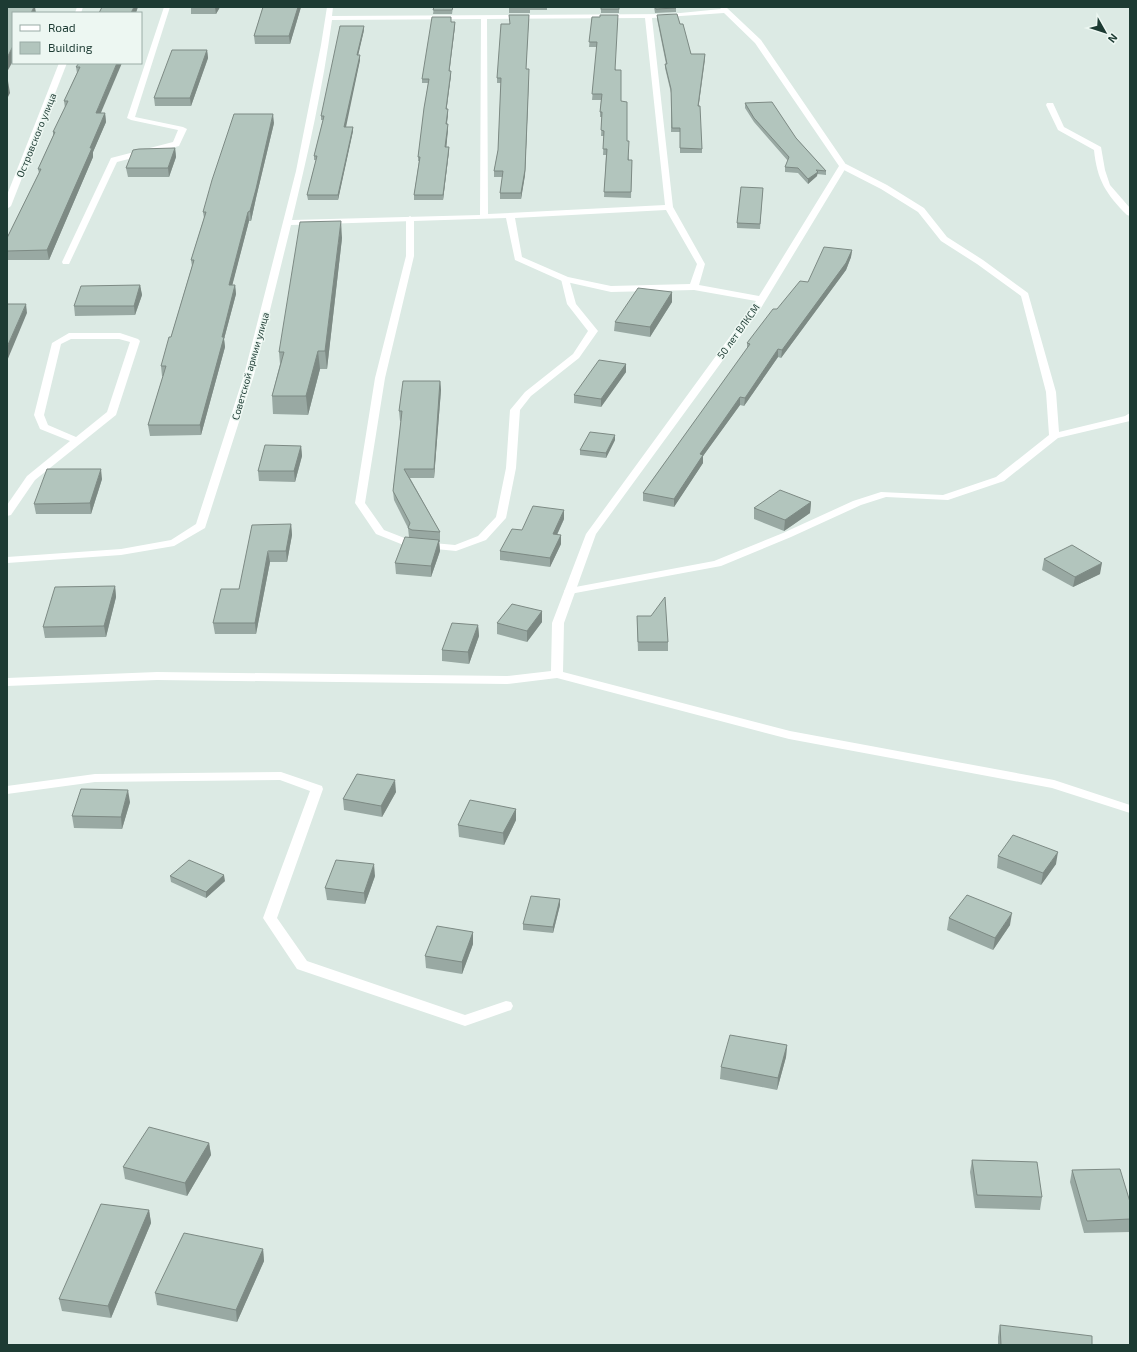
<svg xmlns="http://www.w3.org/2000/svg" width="1137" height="1352" font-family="'Exo 2',sans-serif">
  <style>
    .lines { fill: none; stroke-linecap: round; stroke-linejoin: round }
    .lane { fill: #fff; fill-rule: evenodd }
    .street { fill: #fff; fill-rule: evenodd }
    .wall { fill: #99a9a3 }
    .shaded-wall { fill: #7d8a84 }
    .building { fill: #b2c5bd; stroke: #7d8a84 }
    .labels { text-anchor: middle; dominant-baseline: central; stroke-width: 3; stroke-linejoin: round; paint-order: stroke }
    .far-street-label { font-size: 10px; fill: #1d3b33; stroke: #edf7f2 }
  </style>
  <rect width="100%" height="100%" fill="#dceae4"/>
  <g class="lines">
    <g class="lane">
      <polygon points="164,7 170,7 135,117 183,127 187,129 179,146 117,162 70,262 69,264 63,264 62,262 111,158 173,142 178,130 131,120 127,118"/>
      <path d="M1047,103H1053L1064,127L1101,147L1105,170L1110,185L1130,208V216L1127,215C1106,194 1097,180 1094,150L1058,130L1046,105Z"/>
      <polygon points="840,164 846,164 887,185 924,208 947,237 983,260 1028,293 1056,392 1059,432 1125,416 1130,413 1130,421 1058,438 1004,481 948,500 886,497 861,505 791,537 721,566 570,594 566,593 564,591 566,589 570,588 714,561 783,533 853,501 881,492 943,495 996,477 1049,435 1046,392 1021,296 977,264 941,241 918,212 881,189 840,168"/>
      <polygon points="410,216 414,219 414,256 385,378 365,503 384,530 412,541 455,545 478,536 496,517 506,468 510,410 525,392 573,354 588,331 567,304 561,279 562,277 565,276 569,279 576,304 598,331 579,358 531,396 520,410 516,468 506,518 486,540 456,551 406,546 376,534 355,503 375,378 406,256 406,219"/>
      <path d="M69,333H120L138,339L140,341L116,415L35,480L11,515L7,516V505L27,476L70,441L40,429L34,415L52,343ZM71,339H119L130,342L107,412L76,437L48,425L44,415L61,344Z"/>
      <polygon points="281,772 322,786 323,789 277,918 307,961 465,1015 506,1001 511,1002 513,1006 511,1010 465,1026 297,969 263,918 310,791 280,780 95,782 7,794 7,786 95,774"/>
    </g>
    <g class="street">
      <polygon points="77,7 83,7 81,13 75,13"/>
      <path d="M327,7H333L332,16L670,14L721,9L719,7H726L761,40L847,166L761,308L596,534L564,623L563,672L790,731L1054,780L1130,805V813L1052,788L789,739L557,678L507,684L157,680L7,686V678L157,672L507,676L551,671L552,623L586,534L756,301L694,290L611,292L562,281L515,260L506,218L291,225L254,375L205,528L174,546L121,555L7,563V557L121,549L171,540L196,524L244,375L296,171L321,45ZM724,13L755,43L839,166L759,296L699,285L705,264L673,207L652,18ZM645,18L665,205L488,214L487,19ZM481,19L480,215L292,220C308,154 323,87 332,20ZM666,210L697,264L690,284L611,286L568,277L522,257L515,218Z"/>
      <polygon points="59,63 67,63 11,206 7,209 7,195"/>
    </g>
  </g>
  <g class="wall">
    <polygon points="191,7 220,7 216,14 191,14"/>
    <polygon points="263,7 301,7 290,44 255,44 254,36"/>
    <polygon points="434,7 453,7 452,14 433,14"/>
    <polygon points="509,7 547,7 547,10 530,10 530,13 509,13"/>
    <rect x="601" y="7" width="18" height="6"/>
    <polygon points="654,7 676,7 676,12 655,13"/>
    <polygon points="529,15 526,69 528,102 525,175 521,199 500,199 500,193 503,177 494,177 494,171 498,150 501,83 497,83 497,78 509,24"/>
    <polygon points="657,15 680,24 691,54 705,54 698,106 702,149 702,153 680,153 680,132 671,132 671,93 665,68 665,64 666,64 657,19"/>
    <polygon points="592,17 616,70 621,101 629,160 632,160 631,198 604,197 606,155 603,155 604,136 601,136 602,117 600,117 600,112 601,100 592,100 597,47 589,47"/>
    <polygon points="451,22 455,22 455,26 449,71 451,75 446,109 448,114 447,124 448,129 446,147 449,147 449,151 443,200 414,200 414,195 419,161 418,161 418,157 428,83 422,83 422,79"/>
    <polygon points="364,30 358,55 360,55 360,60 345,127 353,127 353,131 338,200 308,200 307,195 316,160 314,160 314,156 323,120 321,120 321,116"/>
    <polygon points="207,50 208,58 191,106 155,106 154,98"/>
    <polygon points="79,63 100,113 105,113 106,122 93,152 93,157 49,260 7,260 7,238 39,173 38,169 53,136 53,132 65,108 64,101 77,73 76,67"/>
    <polygon points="745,103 796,138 826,171 826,175 817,174 817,176 808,184 798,173 785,172 785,167 788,161 754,122 745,108"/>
    <polygon points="274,123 256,198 251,221 249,221 232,285 235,285 236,294 224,339 225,347 201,435 150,436 148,425 163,376 162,376 161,366 171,337 192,266 191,260 204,218 203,212"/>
    <polygon points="175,148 176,157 169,177 128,177 126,168"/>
    <polygon points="763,188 760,229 737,228 737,223"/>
    <polygon points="342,238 327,369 320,369 308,415 273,414 272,396 280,364 279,352"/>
    <polygon points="852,250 851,257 846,270 781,358 778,357 744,406 740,405 703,456 703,463 674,507 643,501 643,493 747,349 747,343 777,309 808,282"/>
    <polygon points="140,285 142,295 135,315 75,316 74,306"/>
    <polygon points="672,292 672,302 650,337 614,331 615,322"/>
    <polygon points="626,364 626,372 601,407 574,403 574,395"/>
    <polygon points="440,381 441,390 434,478 410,478 440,532 440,542 439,542 440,551 431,577 396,574 395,563 409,537 408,528 394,500 393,491 401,421 400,421 399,411"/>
    <polygon points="615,440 606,458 580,455 580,450"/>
    <polygon points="301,446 302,456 295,482 259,481 258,471"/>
    <polygon points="102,479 91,514 36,514 34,504"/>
    <polygon points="811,502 810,513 784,531 754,519 754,508"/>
    <polygon points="564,519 557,535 561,535 561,544 550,567 500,560 500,551"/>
    <polygon points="291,524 292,535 287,562 270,562 256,634 215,634 213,623 239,589"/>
    <polygon points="1044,559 1100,574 1073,587 1042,570"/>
    <polygon points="115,586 116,597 106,637 45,638 43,627"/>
    <polygon points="542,611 542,622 527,642 497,634 497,623"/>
    <polygon points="637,616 668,642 668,651 638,651 637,625"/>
    <polygon points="478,625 479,636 469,664 442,661 442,650"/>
    <polygon points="396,792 382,817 344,810 343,799"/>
    <polygon points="130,802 122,829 74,828 72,816"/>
    <polygon points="516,809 516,820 504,845 459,837 458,825"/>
    <polygon points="998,856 1056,864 1041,885 997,868"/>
    <polygon points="170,876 225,881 206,898 171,882"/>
    <polygon points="375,876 365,904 327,900 325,888"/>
    <polygon points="560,899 560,905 553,933 523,930 523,924"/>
    <polygon points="949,918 1010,925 993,950 947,930"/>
    <polygon points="473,932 473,944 462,974 426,968 425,956"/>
    <polygon points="787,1045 786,1057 777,1090 720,1079 721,1067"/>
    <polygon points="209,1143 211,1155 187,1196 125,1179 123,1167"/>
    <polygon points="972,1160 1042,1197 1040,1210 975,1208 970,1172"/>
    <polygon points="1072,1170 1130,1202 1130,1232 1084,1233 1070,1182"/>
    <polygon points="149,1210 151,1223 111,1318 62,1311 59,1299"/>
    <polygon points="263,1249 264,1261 237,1322 157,1305 155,1293"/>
    <polygon points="1000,1325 1092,1345 998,1345 998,1337"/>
  </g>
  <g class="shaded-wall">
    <polygon points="34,7 35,7 36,13 31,13"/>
    <polygon points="134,7 138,7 136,13 131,13"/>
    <polygon points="215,7 220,7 216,14"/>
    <polygon points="298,7 301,7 290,44 289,36"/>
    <polygon points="455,22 455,26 449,75 449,71"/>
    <polygon points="364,26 364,30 357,60 357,55"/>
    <polygon points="13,46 13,61 7,72 7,58"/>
    <polygon points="207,50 208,58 191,106 190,98"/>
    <polygon points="705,54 705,59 698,111 698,106"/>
    <polygon points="360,55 360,60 345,132 344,127"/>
    <polygon points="117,63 122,63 97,122 96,113"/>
    <polygon points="451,71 451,75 446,114 446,109"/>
    <polygon points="529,74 525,175 521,199 521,193"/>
    <polygon points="8,81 10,93 7,99 7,84"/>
    <polygon points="448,109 448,114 446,129 446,124"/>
    <polygon points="105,113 106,122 93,152 93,157 49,260 47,250 90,148"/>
    <polygon points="273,114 274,123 256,198 251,221 250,211"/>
    <polygon points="448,124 448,129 446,151 445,147"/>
    <polygon points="353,127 353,131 338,200 338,195"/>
    <polygon points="449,147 449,151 443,200 443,195"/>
    <polygon points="175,148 176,157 169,177 168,168"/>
    <polygon points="818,172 817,176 808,184 808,179"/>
    <polygon points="248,212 249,221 230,294 229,285"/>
    <polygon points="341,221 342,238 327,369 325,351"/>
    <polygon points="852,250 851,257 846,270 781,358 782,350"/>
    <polygon points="140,285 142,295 135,315 134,306"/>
    <polygon points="235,285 236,294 224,339 225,347 201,435 200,425"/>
    <polygon points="672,292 672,302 650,337 650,327"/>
    <polygon points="26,304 27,313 7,361 7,347"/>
    <polygon points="778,349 778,357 744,406 745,398"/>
    <polygon points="318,351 320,369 308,415 306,396"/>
    <polygon points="626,364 626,372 601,407 601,399"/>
    <polygon points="440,381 441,390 434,478 434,469"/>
    <polygon points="740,397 740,405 703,456 703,463 674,507 674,499 700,454"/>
    <polygon points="615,435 615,440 606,458 606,453"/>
    <polygon points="301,446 302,456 295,482 294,471"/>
    <polygon points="101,469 102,479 91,514 90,503"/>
    <polygon points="811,502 810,513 784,531 785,520"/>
    <polygon points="564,510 564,519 553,543 553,534"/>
    <polygon points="291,524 292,535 287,562 286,551"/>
    <polygon points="561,535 561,544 550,567 550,558"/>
    <polygon points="439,540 440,551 431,577 431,566"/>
    <polygon points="268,551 270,562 256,634 255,623"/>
    <polygon points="1102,563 1100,574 1073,587 1075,577"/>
    <polygon points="115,586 116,597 106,637 104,626"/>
    <polygon points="542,611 542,622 527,642 527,631"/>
    <polygon points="478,625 479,636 469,664 468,652"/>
    <polygon points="395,780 396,792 382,817 381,806"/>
    <polygon points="128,790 130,802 122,829 121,817"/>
    <polygon points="516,809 516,820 504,845 503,833"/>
    <polygon points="1058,852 1056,864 1041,885 1043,873"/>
    <polygon points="374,864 375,876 365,904 364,893"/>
    <polygon points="224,875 225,881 206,898 206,892"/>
    <polygon points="560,899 560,905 553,933 553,927"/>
    <polygon points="1012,913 1010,925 993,950 995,938"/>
    <polygon points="473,932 473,944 462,974 462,962"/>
    <polygon points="787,1045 786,1057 777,1090 778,1078"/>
    <polygon points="209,1143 211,1155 187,1196 185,1183"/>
    <polygon points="149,1210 151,1223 111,1318 108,1306"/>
    <polygon points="263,1249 264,1261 237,1322 236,1310"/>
  </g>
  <g class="building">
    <polygon points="7,7 34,7 31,13 13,13 13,46 7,58"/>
    <polygon points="102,7 134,7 131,13 99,13"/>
    <polygon points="263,7 298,7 289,36 254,36"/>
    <polygon points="434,7 453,7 452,10 433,10"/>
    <rect x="601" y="7" width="18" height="2"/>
    <polygon points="655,7 676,7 676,8 656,9"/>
    <polygon points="677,14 680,24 683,24 691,54 705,54 698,106 700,106 702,149 680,148 680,128 672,128 671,89 665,64 667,64 657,15"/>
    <polygon points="509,15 529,15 526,69 529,69 528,97 525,170 521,193 500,193 503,171 494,171 498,150 501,78 497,78 501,24 510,24"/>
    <polygon points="600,15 618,15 615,70 621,70 621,101 627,102 627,141 629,141 628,160 632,160 631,192 604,192 607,149 603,149 604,131 601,130 602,112 600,112 602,94 592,94 597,42 589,42 592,17 600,17"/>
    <polygon points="432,17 451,17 451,22 455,22 449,71 451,71 446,109 448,109 446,124 448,124 445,147 449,147 443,195 414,195 420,157 418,157 424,108 429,79 422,79"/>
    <polygon points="340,26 364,26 357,55 360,55 344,127 353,127 338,195 307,195 317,156 314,156 324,116 321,116"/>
    <polygon points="172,50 207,50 190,98 154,98"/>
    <polygon points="79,63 117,63 96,113 105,113 90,148 92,148 47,250 7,251 7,238 41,169 38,169 55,132 53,132 68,101 64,101 80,67 76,67"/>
    <polygon points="772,102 796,138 826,171 816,170 818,172 808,179 798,168 785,167 789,157 754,118 745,103"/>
    <polygon points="234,114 273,114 256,189 250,211 248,212 229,285 235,285 222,337 224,337 200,425 148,425 166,366 161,366 169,337 171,337 194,260 191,260 206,212 203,212 212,180"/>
    <polygon points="175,148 168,168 126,168 133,150 139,149"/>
    <polygon points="741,187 763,188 760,224 737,223"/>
    <polygon points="341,221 325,351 318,351 306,396 272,396 284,352 279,352 300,222"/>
    <polygon points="824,247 852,250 846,263 782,350 778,349 745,398 740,397 700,454 703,455 674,499 643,493 750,344 747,343 773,309 777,309 800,281 808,282"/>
    <polygon points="140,285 134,306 74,306 81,286"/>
    <polygon points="638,288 672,292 650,327 615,322"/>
    <polygon points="7,304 26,304 7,347"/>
    <polygon points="599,360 626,364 601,399 574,395"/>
    <polygon points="403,381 440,381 434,469 404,469 440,532 412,530 408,528 410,523 393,491 402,411 399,411"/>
    <polygon points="590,432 615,435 606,453 580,450"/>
    <polygon points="265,445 301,446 294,471 258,471"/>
    <polygon points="47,469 101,469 90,503 34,504"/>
    <polygon points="780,490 811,502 785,520 754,508"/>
    <polygon points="533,506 564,510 553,534 561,535 550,558 500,551 512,529 522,530"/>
    <polygon points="291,524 286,551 268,551 255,623 213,623 221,589 239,589 252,525"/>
    <polygon points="405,537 439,540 431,566 395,563"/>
    <polygon points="1072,545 1102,563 1075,577 1044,559"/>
    <polygon points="115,586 104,626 43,627 55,587"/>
    <polygon points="665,597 668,642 638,642 637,616 651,616"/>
    <polygon points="512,604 542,611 527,631 497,623"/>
    <polygon points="452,623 478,625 468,652 442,650"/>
    <polygon points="357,774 395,780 381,806 343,799"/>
    <polygon points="81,789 128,790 121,817 72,816"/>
    <polygon points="470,800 516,809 503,833 458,825"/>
    <polygon points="1013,835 1058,852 1043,873 998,856"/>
    <polygon points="189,860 224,875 206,892 170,876"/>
    <polygon points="336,860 374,864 364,893 325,888"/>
    <polygon points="967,895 1012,913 995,938 949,918"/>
    <polygon points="531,896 560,899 553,927 523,924"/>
    <polygon points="437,926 473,932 462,962 425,956"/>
    <polygon points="730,1035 787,1045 778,1078 721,1067"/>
    <polygon points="149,1127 209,1143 185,1183 123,1167"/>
    <polygon points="972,1160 1037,1162 1042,1197 977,1195"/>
    <polygon points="1120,1169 1130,1202 1130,1219 1087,1221 1072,1170"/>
    <polygon points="101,1204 149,1210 108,1306 59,1299"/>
    <polygon points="184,1233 263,1249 236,1310 155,1293"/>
    <polygon points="1000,1325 1092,1336 1092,1345 1001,1345"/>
  </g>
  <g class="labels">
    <g class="far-street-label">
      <text transform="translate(36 135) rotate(-68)">Островского улица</text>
      <text transform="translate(738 331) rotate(-54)">50 лет ВЛКСМ</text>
      <text transform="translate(250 366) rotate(-74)">Советской армии улица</text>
    </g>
  </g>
  <rect width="1137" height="1352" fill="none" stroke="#1d3b33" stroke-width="16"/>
  <rect x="12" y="12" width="130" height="52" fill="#edf7f2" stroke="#9aaca6"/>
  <rect x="20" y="25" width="20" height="6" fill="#ffffff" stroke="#9aaca6"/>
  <text x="48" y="32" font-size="12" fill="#1d3b33">Road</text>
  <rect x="20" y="42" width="20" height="12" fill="#b2c5bd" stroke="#9aaca6"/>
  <text x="48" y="52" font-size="12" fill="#1d3b33">Building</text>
  <g transform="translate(1105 32) rotate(129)" stroke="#edf7f2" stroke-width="3" paint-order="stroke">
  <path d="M0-3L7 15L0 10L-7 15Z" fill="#1d3b33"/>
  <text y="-6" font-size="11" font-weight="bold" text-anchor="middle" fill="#1d3b33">N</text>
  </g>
</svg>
